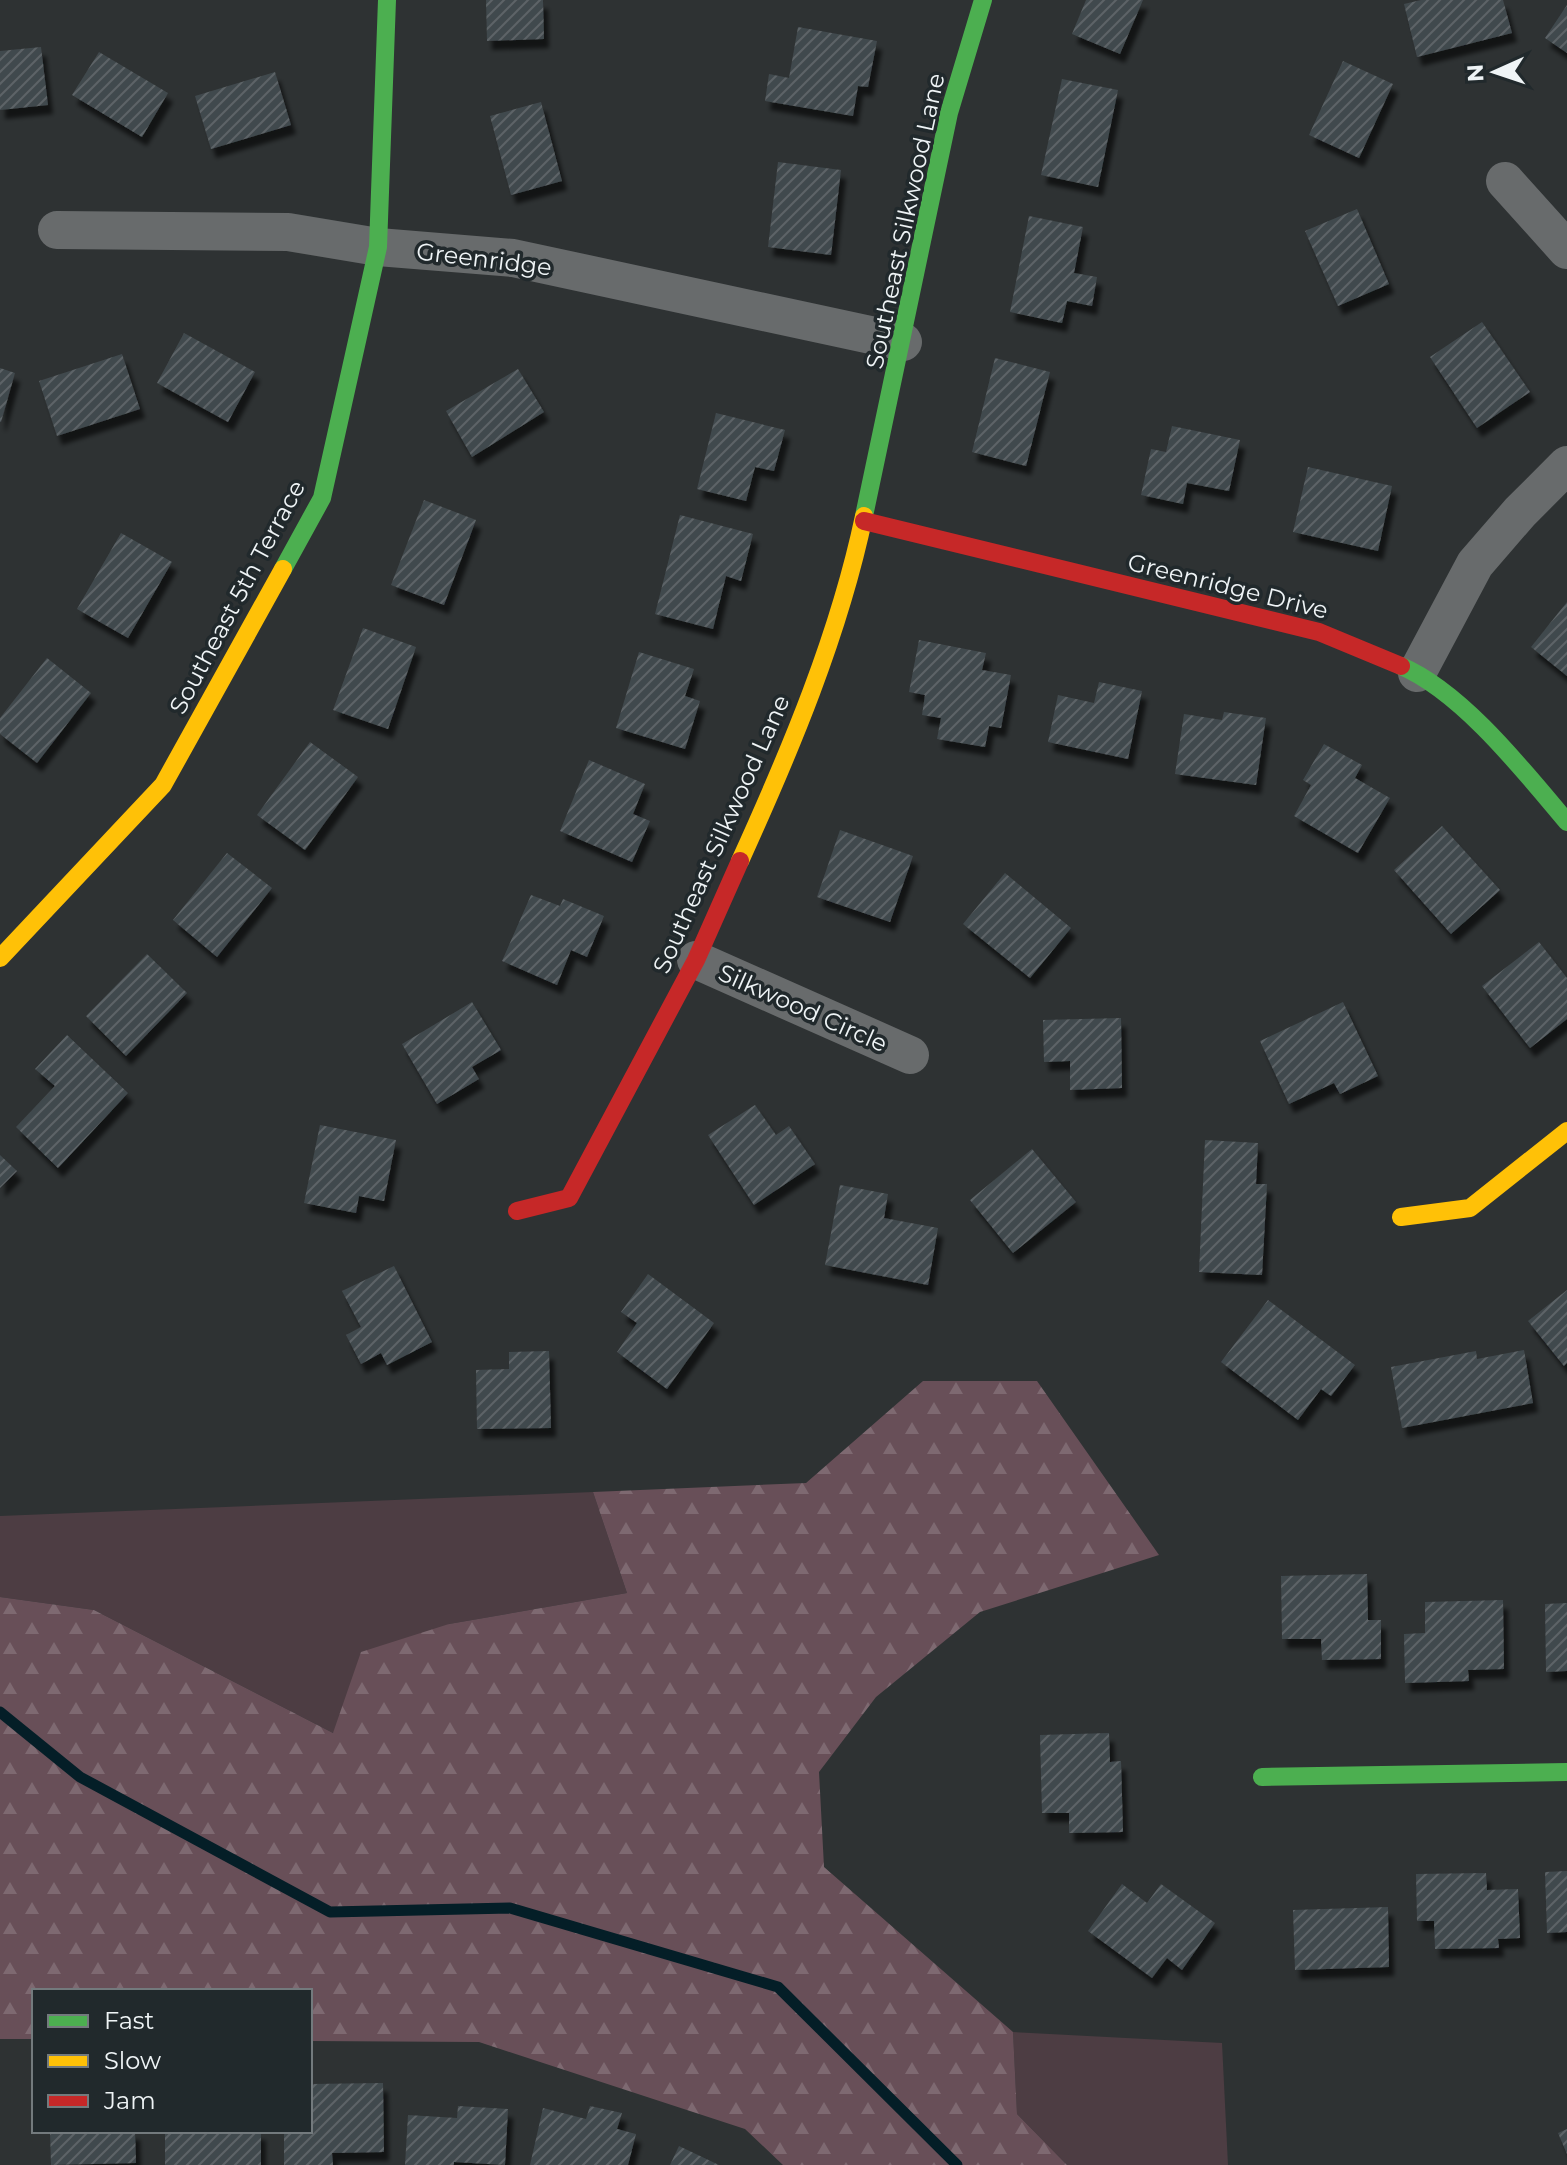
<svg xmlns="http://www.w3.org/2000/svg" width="1567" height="2165" font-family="Montserrat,sans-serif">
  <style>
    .green { fill: #4d3d43 }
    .forest { fill: url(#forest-firs) }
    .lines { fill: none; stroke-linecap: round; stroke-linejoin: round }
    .stream { stroke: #041e27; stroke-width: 11 }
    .building { fill: url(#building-hatch); filter: url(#shadow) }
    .street { stroke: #686b6c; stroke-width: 38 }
    .fast { stroke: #4caf50; stroke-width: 18 }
    .slow { stroke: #ffc107; stroke-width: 18 }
    .jam { stroke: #c62828; stroke-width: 18 }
    .labels { text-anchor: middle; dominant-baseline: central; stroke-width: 7; stroke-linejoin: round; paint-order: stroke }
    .street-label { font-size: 24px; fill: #eff4f6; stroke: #21292c }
  </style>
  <defs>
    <pattern id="forest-firs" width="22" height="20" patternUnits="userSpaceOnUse" patternTransform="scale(2)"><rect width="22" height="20" fill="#684f58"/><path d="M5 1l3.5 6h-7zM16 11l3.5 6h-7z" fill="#7e6971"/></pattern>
    <pattern id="building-hatch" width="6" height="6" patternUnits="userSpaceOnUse" patternTransform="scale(2)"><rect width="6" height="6" fill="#41494d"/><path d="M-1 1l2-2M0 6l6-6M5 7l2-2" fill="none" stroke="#5d6467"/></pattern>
    <filter id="shadow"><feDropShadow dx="5" dy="9" stdDeviation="2" flood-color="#0009"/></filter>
  </defs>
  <rect width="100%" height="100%" fill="#2e3233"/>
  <g class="green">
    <polygon points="593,1492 627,1593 449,1624 333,1733 94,1610 0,1597 0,1516"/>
    <polygon points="1013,2032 1222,2043 1228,2165 1067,2165 1017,2114"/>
  </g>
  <polygon class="forest" points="923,1381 1037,1381 1159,1555 980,1612 876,1697 819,1772 824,1867 1013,2032 1017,2114 1067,2165 783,2165 745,2129 479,2042 310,2041 310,1991 34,1991 34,2039 0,2039 0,1597 94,1610 333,1733 361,1652 449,1624 627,1593 593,1492 806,1483"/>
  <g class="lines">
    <polyline class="stream" points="0,1712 80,1777 330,1912 510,1908 778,1987 957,2165"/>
  </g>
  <g class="building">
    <polygon points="486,0 543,0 544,39 487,41"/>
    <polygon points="1086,0 1143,0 1120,54 1072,34"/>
    <polygon points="1421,0 1503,0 1512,33 1417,57 1404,4"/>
    <polygon points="1567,5 1567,53 1545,38"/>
    <polygon points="798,27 877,41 868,87 858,86 853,116 765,101 769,74 789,78"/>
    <polygon points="41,47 48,105 0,110 0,51"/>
    <polygon points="99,52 168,93 142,137 72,95"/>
    <polygon points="1343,61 1393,84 1359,158 1309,135"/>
    <polygon points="275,72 291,125 211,149 195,96"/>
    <polygon points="1062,79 1118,90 1098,187 1041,175"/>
    <polygon points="541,102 562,181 511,195 490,116"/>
    <polygon points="778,162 841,170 831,255 768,247"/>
    <polygon points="1357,209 1389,284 1338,306 1305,231"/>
    <polygon points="1029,216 1083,227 1074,273 1097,277 1092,306 1067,301 1062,323 1010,312"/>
    <polygon points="1482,322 1530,392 1477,428 1430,357"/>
    <polygon points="184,333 255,372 228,422 157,383"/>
    <polygon points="122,354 140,409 57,436 39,381"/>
    <polygon points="995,358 1050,372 1026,466 972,452"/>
    <polygon points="0,368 15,373 1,422 0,422"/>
    <polygon points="518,369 544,412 472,457 446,411"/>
    <polygon points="716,413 785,430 774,471 755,467 746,501 697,489"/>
    <polygon points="1172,426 1240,440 1229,491 1187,483 1183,504 1141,495 1151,449 1166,452"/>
    <polygon points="1308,467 1392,486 1378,551 1293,532"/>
    <polygon points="424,500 476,520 444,605 391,585"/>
    <polygon points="680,515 753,534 741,581 726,576 713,629 655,614"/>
    <polygon points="121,533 172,562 128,638 77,609"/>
    <polygon points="1567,602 1567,676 1531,647"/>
    <polygon points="363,628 416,647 388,729 333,710"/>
    <polygon points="919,640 986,653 982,670 1011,675 1001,728 989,726 985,747 937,739 941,718 922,715 925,695 909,692"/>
    <polygon points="639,652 694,669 685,696 700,701 685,749 616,728"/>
    <polygon points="47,658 91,693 37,763 0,734 0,718"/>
    <polygon points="1099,682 1142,691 1128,759 1048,742 1058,695 1094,703"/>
    <polygon points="1224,712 1266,718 1256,785 1175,774 1184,714 1222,720"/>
    <polygon points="310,742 358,777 305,850 257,815"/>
    <polygon points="1324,744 1362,765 1355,778 1390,798 1358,853 1294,816 1311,785 1303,780"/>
    <polygon points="589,760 645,784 633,814 650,821 632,862 560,831"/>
    <polygon points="1442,826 1500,890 1451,934 1394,870"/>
    <polygon points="840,830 913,856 890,922 817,897"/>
    <polygon points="227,853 272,888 217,957 173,920"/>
    <polygon points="1005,873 1071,928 1030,978 963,924"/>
    <polygon points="531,895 560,906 563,899 604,916 587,957 571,950 557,985 502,961"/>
    <polygon points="1539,942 1567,978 1567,1019 1530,1048 1482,986"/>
    <polygon points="147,954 187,993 126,1056 86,1016"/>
    <polygon points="472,1002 501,1050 472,1067 479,1079 437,1104 402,1044"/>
    <polygon points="1343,1002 1378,1076 1340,1094 1334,1083 1289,1104 1260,1041"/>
    <polygon points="1121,1018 1122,1088 1070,1090 1070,1061 1044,1062 1043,1020"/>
    <polygon points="67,1035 128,1093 58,1168 16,1127 55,1086 35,1069"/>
    <polygon points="755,1105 776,1135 789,1126 815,1164 754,1205 708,1135"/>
    <polygon points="320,1125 396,1140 384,1201 359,1196 356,1213 304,1203"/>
    <polygon points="1205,1140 1258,1143 1256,1184 1267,1184 1262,1275 1199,1272"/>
    <polygon points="1032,1149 1076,1202 1013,1253 970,1200"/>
    <polygon points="0,1155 17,1171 0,1188"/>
    <polygon points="840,1185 888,1194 884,1218 938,1228 928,1285 825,1265"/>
    <polygon points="394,1266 432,1342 387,1365 381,1353 361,1364 346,1335 361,1327 342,1291"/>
    <polygon points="648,1274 714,1323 667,1389 617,1352 637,1323 621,1312"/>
    <polygon points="1567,1290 1567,1363 1564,1366 1528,1321"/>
    <polygon points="1268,1300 1355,1365 1331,1396 1321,1389 1298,1420 1221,1362"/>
    <polygon points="1524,1350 1533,1403 1402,1428 1391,1367 1476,1351 1477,1359"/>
    <polygon points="549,1351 551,1428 477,1429 476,1370 509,1369 509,1352"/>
    <polygon points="1367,1574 1368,1620 1381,1620 1381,1659 1322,1660 1321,1639 1282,1639 1281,1576"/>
    <polygon points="1503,1600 1504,1669 1468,1670 1469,1681 1405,1683 1404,1634 1425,1633 1425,1602"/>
    <polygon points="1567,1603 1567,1671 1546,1672 1545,1604"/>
    <polygon points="1109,1733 1110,1762 1121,1761 1123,1832 1069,1833 1069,1813 1042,1813 1040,1735"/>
    <polygon points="1567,1871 1567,1932 1547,1933 1545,1872"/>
    <polygon points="1486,1873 1487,1890 1518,1889 1520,1938 1498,1939 1499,1948 1435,1949 1434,1921 1417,1921 1416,1874"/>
    <polygon points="1122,1884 1147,1903 1161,1884 1215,1923 1182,1970 1167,1958 1152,1978 1088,1931"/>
    <polygon points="1388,1907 1389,1967 1295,1970 1293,1910"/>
    <polygon points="383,2083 384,2152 332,2153 333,2165 284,2165 284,2131 310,2131 310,2084"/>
    <polygon points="458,2106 508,2109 505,2165 454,2162 454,2165 405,2165 408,2115 457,2118"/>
    <polygon points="590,2106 622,2113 617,2129 636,2134 628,2165 530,2165 543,2108 586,2119"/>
    <polygon points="1567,2129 1567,2154 1558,2133"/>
    <polygon points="50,2131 135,2131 136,2163 51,2165"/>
    <rect x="165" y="2131" width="96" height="34"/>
    <polygon points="679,2146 719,2165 670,2165"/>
  </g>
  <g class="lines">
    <g class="street">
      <polyline points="1505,181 1567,250"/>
      <polyline points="57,230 288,232 378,247 513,258 903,342"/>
      <polyline points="1417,673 1475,564 1520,512 1567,465"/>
      <polyline points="696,960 910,1055"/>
    </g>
    <g class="fast">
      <polyline points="864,516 949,113 983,0"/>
      <polyline points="283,569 322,498 378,247 387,0"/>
      <path d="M1401,666C1462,692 1524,771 1567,822"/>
      <polyline points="1262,1777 1567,1772"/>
    </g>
    <g class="slow">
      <path d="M740,861C790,751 839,635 864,516"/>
      <polyline points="0,958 163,785 283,569"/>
      <polyline points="1401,1217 1470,1208 1567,1131"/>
    </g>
    <g class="jam">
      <polyline points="864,521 1319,632 1401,666"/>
      <polyline points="517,1211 569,1198 696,960 740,861"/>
    </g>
  </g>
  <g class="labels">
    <g class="street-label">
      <text transform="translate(905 221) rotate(-78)">Southeast Silkwood Lane</text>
      <text transform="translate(484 259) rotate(7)">Greenridge</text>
      <text transform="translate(1228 586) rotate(14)">Greenridge Drive</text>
      <text transform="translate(237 597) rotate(-62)">Southeast 5th Terrace</text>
      <text transform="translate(721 834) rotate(-66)">Southeast Silkwood Lane</text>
      <text transform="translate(803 1008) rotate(24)">Silkwood Circle</text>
    </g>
  </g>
  <rect x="32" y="1989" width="280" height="144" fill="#21292c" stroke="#737a7d" stroke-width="2"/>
  <rect x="48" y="2015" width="40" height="12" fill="#4caf50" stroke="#737a7d" stroke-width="2"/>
  <text x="104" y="2029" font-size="24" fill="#eff4f6">Fast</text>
  <rect x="48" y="2055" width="40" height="12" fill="#ffc107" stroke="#737a7d" stroke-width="2"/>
  <text x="104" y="2069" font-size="24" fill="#eff4f6">Slow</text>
  <rect x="48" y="2095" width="40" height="12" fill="#c62828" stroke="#737a7d" stroke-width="2"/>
  <text x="104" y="2109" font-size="24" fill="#eff4f6">Jam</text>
  <g transform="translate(1495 72) rotate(267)" stroke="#21292c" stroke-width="6" paint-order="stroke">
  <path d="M0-6L14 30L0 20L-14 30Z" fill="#eff4f6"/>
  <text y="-12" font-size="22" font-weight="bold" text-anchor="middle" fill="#eff4f6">N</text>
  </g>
</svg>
